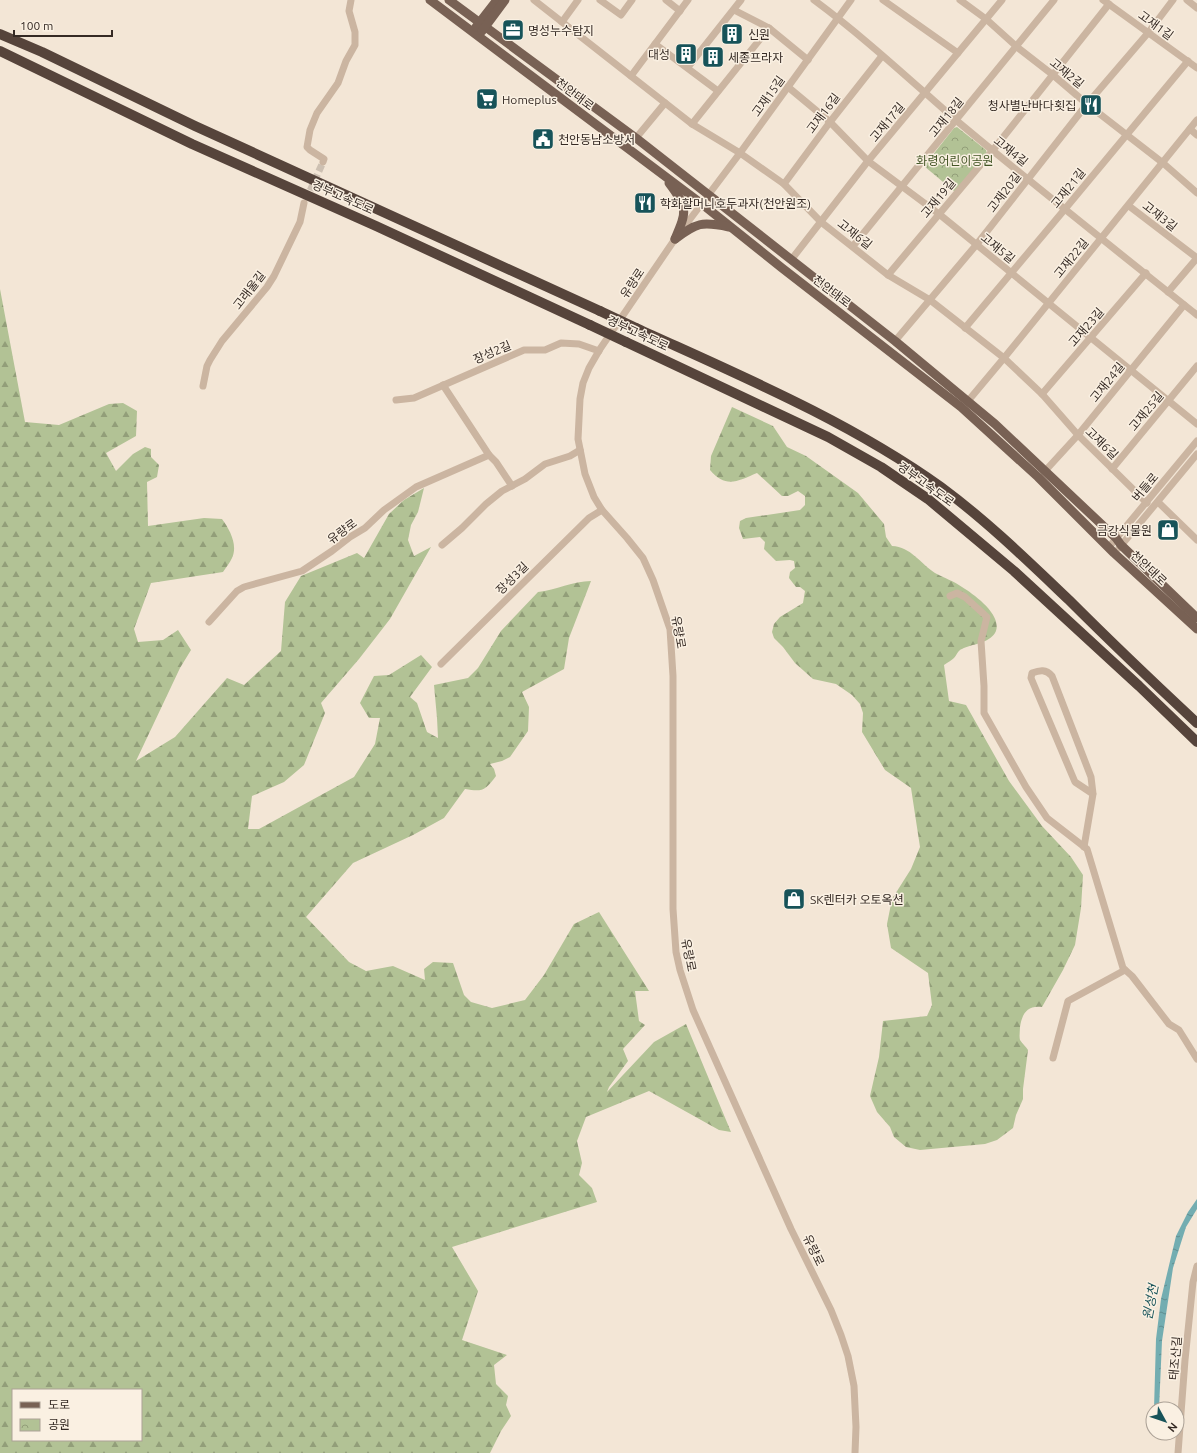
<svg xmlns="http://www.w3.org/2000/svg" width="1197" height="1453" font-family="Ubuntu,'Noto Sans KR',sans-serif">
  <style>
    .forest { fill: url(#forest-firs); fill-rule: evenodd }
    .park { fill: url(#park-crowns) }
    .water { fill: url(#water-ripples) }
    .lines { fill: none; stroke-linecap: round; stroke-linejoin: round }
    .minor-tunnel { stroke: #cdc0b2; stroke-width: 7; stroke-dasharray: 7 3.5; stroke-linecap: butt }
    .minor { stroke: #cbb5a1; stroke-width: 7 }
    .major { stroke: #786154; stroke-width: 9 }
    .highway { stroke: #56443b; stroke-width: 10 }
    .highway-bridge { stroke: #56443b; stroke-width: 10 }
    .labels { text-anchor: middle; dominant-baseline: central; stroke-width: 3; stroke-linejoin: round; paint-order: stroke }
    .street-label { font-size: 12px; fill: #352a24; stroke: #faf0e2 }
    .poi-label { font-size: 12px; fill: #352a24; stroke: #faf0e2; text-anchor: start }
    .park-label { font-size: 12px; fill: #435526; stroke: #faf0e2 }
    .water-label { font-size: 13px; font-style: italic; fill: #175359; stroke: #faf0e2 }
  </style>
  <defs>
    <pattern id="forest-firs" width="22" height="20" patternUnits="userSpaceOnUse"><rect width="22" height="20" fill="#b2c295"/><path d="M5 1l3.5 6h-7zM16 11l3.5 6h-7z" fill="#929e79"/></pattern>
    <pattern id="park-crowns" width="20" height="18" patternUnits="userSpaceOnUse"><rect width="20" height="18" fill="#b2c295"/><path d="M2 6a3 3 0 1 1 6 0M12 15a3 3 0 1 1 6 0" fill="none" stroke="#929e79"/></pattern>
    <pattern id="water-ripples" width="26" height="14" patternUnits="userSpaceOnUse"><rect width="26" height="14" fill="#73adb1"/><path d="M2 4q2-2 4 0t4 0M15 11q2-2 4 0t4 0" fill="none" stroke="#5f8d90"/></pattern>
  </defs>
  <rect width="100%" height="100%" fill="#f3e6d6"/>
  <g class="forest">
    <path d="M0,289L25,422L59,425L109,404L123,403L137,411L136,436L106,453L116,471L133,454L145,447L151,449V457L159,465L157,477L147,482L148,526L204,518L222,519C230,530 238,545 232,558C230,563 226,567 223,572L151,583L134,629L138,642L163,640L178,630L191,650L180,668L136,761L175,737L227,678L244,685L281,651L285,602L301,576L357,553L364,558L389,514L404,500L424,488L418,512L411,525L408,540L414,556L431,547L390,619L359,659L321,703L325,713L304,765L284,782L252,796L248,829H259L354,777L375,744L380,718H369L360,703L374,676L389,675L421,655L432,667L410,697L417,703L427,732L438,738L437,718L434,685L468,678L478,668L501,631L538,592C556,590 573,581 591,581L569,638L564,669L522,692L529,707L528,731L510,757L502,761L490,764L494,769L496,776C485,791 482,792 465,789L444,818L413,835L353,863L306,917L349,962L366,971L393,966L425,980L424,969L433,962L453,963L464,995L471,1002L492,1008L525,1000L544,975L574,924L599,912L649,991H635L639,1021L645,1025L623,1049L628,1061L609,1087L607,1092L654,1042L686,1024L731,1132L719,1130L649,1091L586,1117L577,1141L582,1163L579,1175L592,1188L597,1202L452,1247L478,1291L462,1340L507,1355L494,1365L496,1384L508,1396L506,1405L511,1416L501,1431L490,1453H0ZM13,1390H141V1440H13Z"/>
    <path d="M732,407L773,426L787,447L806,456L858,493L884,524L886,537L892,546C911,547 920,563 935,573C944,578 954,581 962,587C975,595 1004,616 995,633C989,643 972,644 962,649C958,650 957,655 954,658C952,660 948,662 944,665L949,701L966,705L1009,781L1042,826L1071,857L1083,875L1081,908L1075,945L1063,970L1042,1007C1027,1005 1022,1014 1020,1027C1020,1031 1019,1036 1020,1040C1022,1043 1026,1047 1028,1050L1023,1089V1099L1016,1115L1013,1128L997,1140L985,1144L920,1150L906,1147L894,1137L890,1127L877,1112L870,1096L879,1057L883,1021L927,1016L932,1005L928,973L891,948L887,924L892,899L911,869L920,847L911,788L885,770L862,732L863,713L860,704L852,695L836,684L813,679L795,663L783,647L774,638L772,632L774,624L780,617L803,603L805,591L800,587H796L789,578L790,572L795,568L794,561L790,560L776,561L764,549L765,542L760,537L743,539L739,528L740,521L746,518L800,510L805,505V496L798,491L788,496H782L757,473C738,481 726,489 710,470L711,456Z"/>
  </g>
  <polygon class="park" points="957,127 986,150 987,154 955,192 924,166 954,128"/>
  <polygon class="water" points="1197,1199 1197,1209 1186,1227 1173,1268 1162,1341 1159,1409 1154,1409 1156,1339 1161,1299 1176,1236 1188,1212"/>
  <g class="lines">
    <polyline class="minor-tunnel" points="306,200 323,162"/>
    <g class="minor">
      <polyline points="534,0 692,124 740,153 784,184 821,222 888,275 930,300 1004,358 1042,394 1078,435 1147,503"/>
      <polyline points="600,0 621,15 632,0"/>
      <polyline points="666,0 680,11"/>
      <path d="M814,0C864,37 910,80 957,121C1036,187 1117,251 1197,315"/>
      <polyline points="851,0 740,153 675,239 600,349 589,368 583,383 580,399 578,439 585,474 594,497 602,510 627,538 643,558 653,580 670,629 673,676 673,909 676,952 680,970 693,1010 791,1229 831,1310 841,1335 848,1356 854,1386 856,1427 855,1453"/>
      <polyline points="883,0 958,53"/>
      <polyline points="960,0 986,19 1017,47 1053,75 1087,104 1163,163 1197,193"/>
      <polyline points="1103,0 1197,68"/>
      <polyline points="1187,0 1197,8"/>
      <polyline points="734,10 769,28 808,60"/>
      <polyline points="562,22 578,0"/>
      <polyline points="655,44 718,91"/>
      <polyline points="688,67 741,0"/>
      <polyline points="631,76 688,0"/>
      <polyline points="788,87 830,122 868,161 939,214 1197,424"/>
      <polyline points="692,124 769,28"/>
      <polyline points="1190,129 1197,135"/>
      <polyline points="636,138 665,103"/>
      <polyline points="323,162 324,159 310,150 307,147 310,130 317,113 338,83 346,61 355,45 355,32 349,11 351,0"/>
      <polyline points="784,184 830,122 882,56"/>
      <polyline points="1129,206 1197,258"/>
      <polyline points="853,246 1054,0"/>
      <polyline points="791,260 868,161 1002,0"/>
      <polyline points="888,275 993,150 1109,4"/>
      <polyline points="1168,292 1197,258"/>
      <polyline points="965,328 1065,209 1188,61"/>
      <polyline points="895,341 977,244 1087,104 1148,33 1173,0"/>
      <polyline points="443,385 489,455"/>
      <polyline points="203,386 207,366 210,360 222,341 267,287 274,276 300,222 304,203"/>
      <polyline points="1042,394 1146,273"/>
      <polyline points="396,400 414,398 524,350 545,350 561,343 579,344 599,351"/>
      <polyline points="968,401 1004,358 1197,120"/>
      <polyline points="1112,469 1197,366"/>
      <polyline points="1045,471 1078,435 1184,305"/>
      <polyline points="1158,502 1197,540"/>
      <polyline points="442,545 462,528 486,504 502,491 525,479 545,464 570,456 580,450"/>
      <polyline points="1109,547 1197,441"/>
      <polyline points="1119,548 1197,454"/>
      <polyline points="950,596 957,593 965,597 987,617 981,641 984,686 984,713 1026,787 1047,818 1087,849 1123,968 1132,976 1169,1024 1179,1030 1197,1059"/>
      <polyline points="209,622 237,591 244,587 302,571 332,551 350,537 365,528 384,510 416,487 489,455 496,462 512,486"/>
      <polyline points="441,664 589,518 602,510"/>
      <path d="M1084,847L1093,794L1091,777L1052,676C1046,669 1040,670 1032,673L1031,678L1075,782L1093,794"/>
      <polyline points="1053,1058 1068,1001 1125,970"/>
      <polyline points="1178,1453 1185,1360 1193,1282 1197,1266"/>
    </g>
    <g class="major">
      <polyline points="430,0 702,204 782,268 961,407 1038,477 1114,553 1197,629"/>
      <polyline points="449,0 636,138 895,341 995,424 1116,538 1121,545 1197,618"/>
      <polyline points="476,27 497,0"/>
      <polyline points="482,31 505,0"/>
      <path d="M669,183C688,208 687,211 675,239"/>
      <path d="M675,239C697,223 701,221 729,227"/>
    </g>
    <g class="highway">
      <polyline points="0,34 42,52 195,126 600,311"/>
      <polyline points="0,51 192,144 376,226 590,325"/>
      <path d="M636,328C739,375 849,421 941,487C987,521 1028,561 1069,600C1111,642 1154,683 1197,723"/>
      <polyline points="626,342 828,437 881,467 928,499 1014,571 1139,686 1197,742"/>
    </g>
    <g class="highway-bridge">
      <polyline points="600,311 636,328"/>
      <polyline points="590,325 626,342"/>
    </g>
  </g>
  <defs>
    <g id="office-square" transform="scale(1.15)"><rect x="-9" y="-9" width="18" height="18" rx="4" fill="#175359" stroke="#faf0e2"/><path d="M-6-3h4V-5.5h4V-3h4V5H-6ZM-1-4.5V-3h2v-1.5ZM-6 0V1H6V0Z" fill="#fff"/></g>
    <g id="building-square" transform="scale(1.15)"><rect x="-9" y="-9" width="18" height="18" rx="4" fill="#175359" stroke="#faf0e2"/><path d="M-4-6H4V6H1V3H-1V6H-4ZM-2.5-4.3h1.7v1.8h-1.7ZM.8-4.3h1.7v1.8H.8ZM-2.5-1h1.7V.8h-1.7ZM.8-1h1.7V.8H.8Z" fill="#fff"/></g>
    <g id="supermarket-square" transform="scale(1.15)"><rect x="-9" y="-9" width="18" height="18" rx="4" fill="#175359" stroke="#faf0e2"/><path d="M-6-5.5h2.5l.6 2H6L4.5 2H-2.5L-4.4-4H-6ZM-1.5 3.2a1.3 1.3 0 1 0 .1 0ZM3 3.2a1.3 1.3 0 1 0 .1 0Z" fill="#fff"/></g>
    <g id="restaurant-square" transform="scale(1.15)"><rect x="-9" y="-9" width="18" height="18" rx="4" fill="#175359" stroke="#faf0e2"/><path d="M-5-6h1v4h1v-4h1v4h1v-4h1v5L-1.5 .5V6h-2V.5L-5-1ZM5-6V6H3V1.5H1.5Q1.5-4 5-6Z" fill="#fff"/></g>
    <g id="civic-square" transform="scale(1.15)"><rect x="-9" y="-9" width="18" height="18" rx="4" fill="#175359" stroke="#faf0e2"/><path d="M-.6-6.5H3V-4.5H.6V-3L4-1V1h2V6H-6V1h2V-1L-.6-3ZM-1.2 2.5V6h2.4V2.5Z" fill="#fff"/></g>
    <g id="shop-square" transform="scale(1.15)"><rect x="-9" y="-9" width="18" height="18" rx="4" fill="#175359" stroke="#faf0e2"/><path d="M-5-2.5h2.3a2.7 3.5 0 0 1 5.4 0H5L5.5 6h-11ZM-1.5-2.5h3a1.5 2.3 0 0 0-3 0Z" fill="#fff"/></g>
  </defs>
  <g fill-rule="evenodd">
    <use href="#office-square" x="513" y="30"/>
    <use href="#building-square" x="732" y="34"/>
    <use href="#building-square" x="686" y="54"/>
    <use href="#building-square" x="713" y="57"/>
    <use href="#supermarket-square" x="487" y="99"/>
    <use href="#restaurant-square" x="1091" y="105"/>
    <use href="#civic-square" x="543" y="139"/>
    <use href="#restaurant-square" x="645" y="203"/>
    <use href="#shop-square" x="1168" y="530"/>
    <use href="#shop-square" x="794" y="899"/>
  </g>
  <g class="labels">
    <g class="street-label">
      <text transform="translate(1156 25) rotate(36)">고재1길</text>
      <text transform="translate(1067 73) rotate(39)">고재2길</text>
      <text transform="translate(575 94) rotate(37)">천안대로</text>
      <text transform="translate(768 96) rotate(-54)">고재15길</text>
      <text transform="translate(823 113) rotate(-53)">고재16길</text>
      <text transform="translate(946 117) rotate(-51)">고재18길</text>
      <text transform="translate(887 122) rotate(-50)">고재17길</text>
      <text transform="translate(1011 151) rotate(39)">고재4길</text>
      <text transform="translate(1068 188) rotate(-51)">고재21길</text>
      <text transform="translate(1004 192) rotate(-52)">고재20길</text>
      <text transform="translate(343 197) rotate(24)">경부고속도로</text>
      <text transform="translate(938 198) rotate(-50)">고재19길</text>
      <text transform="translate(1160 216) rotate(38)">고재3길</text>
      <text transform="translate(855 234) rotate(38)">고재6길</text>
      <text transform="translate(998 248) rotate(39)">고재5길</text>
      <text transform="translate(1071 258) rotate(-51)">고재22길</text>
      <text transform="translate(632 283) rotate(-56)">유량로</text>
      <text transform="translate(249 290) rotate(-52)">고래울길</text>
      <text transform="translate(832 291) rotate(37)">천안대로</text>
      <text transform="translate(1086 327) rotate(-49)">고재23길</text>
      <text transform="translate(638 333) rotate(25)">경부고속도로</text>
      <text transform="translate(492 352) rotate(-23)">장성2길</text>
      <text transform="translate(1107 382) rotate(-51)">고재24길</text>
      <text transform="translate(1146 411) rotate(-50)">고재25길</text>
      <text transform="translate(1102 443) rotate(44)">고재6길</text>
      <text transform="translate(926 484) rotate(36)">경부고속도로</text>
      <text transform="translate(1145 487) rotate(-50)">버들로</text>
      <text transform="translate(342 531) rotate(-36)">유량로</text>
      <text transform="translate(1149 568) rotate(43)">천안대로</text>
      <text transform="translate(512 578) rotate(-45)">장성3길</text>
      <text transform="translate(679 632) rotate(80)">유량로</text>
      <text transform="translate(689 955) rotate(79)">유량로</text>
      <text transform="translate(814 1250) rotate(64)">유량로</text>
      <text transform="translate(1175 1358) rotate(-85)">태조산길</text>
    </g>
    <g class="poi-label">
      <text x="528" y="30">명성누수탐지</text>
      <text x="748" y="34">신원</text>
      <text x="670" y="54" text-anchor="end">대성</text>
      <text x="728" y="57">세종프라자</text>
      <text x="502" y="99">Homeplus</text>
      <text x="1076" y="105" text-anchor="end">청사별난바다횟집</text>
      <text x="558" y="139">천안동남소방서</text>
      <text x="660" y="203">학화할머니호두과자(천안원조)</text>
      <text x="1152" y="530" text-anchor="end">금강식물원</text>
      <text x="810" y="899">SK렌터카 오토옥션</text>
    </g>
    <g class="park-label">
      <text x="955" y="160">화령어린이공원</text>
    </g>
    <g class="water-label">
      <text transform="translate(1150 1302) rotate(-79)">원성천</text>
    </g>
  </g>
  <rect x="12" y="1389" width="130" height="52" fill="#faf0e2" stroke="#aba196"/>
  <rect x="20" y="1402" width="20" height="6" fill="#786154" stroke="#aba196"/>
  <text x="48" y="1409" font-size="12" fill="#352a24">도로</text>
  <rect x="20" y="1419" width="20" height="12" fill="url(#park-crowns)" stroke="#aba196"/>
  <text x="48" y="1429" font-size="12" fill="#352a24">공원</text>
  <g transform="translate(1165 1421) rotate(130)"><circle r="19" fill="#faf0e2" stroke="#aba196"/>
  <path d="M0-3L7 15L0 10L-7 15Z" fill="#175359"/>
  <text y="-6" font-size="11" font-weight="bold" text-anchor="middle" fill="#352a24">N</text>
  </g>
  <path d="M14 30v6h98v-6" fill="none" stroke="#352a24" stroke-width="2"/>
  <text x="20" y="30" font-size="12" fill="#352a24" stroke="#faf0e2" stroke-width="3" paint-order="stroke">100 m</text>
</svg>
